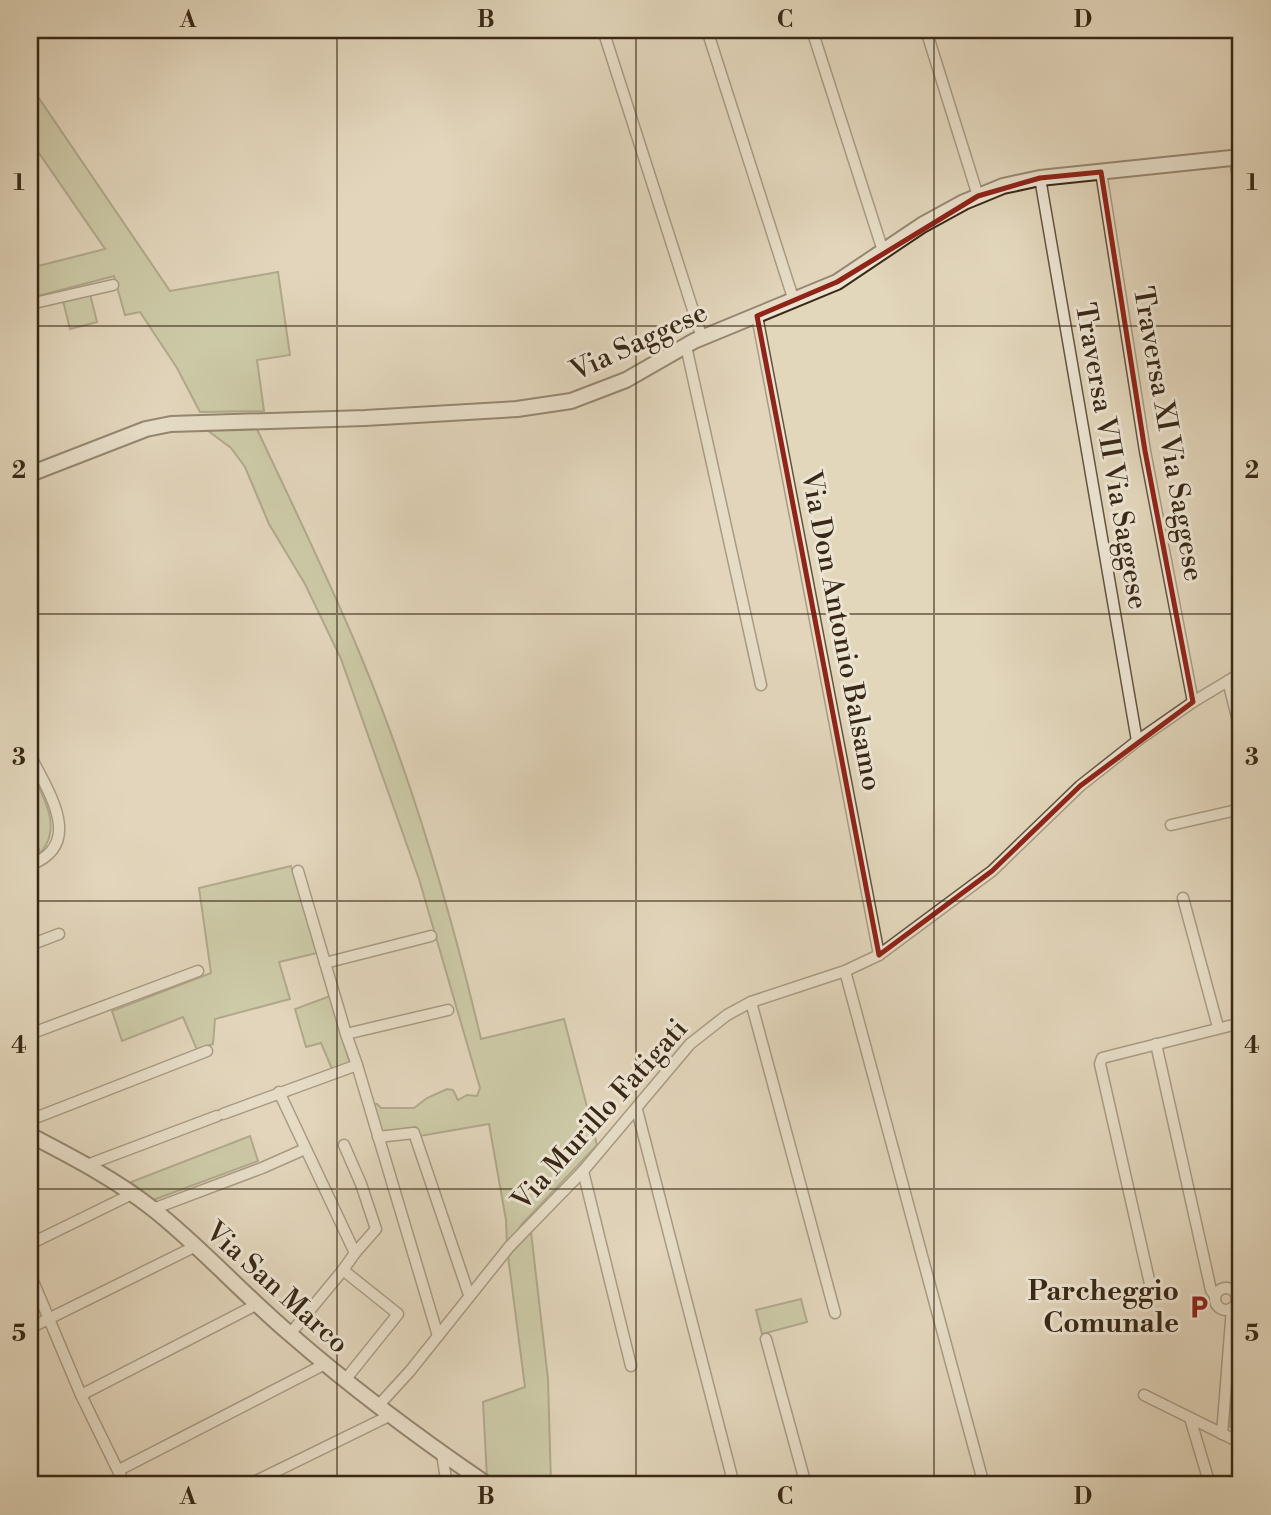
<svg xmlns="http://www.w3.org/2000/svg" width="1271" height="1515" font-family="'Libre Bodoni',serif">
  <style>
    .green { fill: #b4bd90; stroke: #767253; stroke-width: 2 }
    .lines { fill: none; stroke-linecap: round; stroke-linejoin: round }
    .minor-casing { stroke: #63543f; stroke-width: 13 }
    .secondary-casing { stroke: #392816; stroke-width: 18 }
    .minor { stroke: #ece4d3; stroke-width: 10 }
    .secondary { stroke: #ece4d3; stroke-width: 14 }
    .marked { fill: none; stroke: #8f2418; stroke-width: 5; stroke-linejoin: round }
    .grid { fill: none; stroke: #392816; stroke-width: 2; stroke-opacity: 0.55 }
    .labels { text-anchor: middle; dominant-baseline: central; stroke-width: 6; stroke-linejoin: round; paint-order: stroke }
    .street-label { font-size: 28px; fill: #392816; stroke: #ece4d3 }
    .poi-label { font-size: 28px; font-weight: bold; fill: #392816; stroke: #ece4d3; text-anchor: end }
    .neatline { fill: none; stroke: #392816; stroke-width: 2.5 }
    .grid-label { font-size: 23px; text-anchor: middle; font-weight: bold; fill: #392816 }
  </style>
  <rect width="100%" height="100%" fill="#e2d6bb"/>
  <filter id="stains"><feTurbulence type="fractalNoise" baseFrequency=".00286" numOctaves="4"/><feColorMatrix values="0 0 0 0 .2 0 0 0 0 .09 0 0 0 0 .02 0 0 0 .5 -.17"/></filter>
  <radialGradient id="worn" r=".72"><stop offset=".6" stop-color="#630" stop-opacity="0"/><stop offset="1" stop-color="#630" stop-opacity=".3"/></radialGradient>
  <g class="green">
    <polygon points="30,85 170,291 278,272 290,355 257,360 264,411 200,412 177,368 140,312 125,315 114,276 30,298 30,268 105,249 30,140"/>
    <polygon points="90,294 97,322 70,329 63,301"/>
    <path d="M203,427H256C291,502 328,577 360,654C412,779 450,908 481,1039L564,1019L597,1145L522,1224L507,1246L506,1220L489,1124L420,1136L416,1127L381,1132L373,1104H377L381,1108H414L427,1098L447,1089L453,1090L458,1100L467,1095L477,1096L480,1088L419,879L341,659L305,584L269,524L245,467L231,448Z"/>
    <path d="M30,769C42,795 64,827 40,853L30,819Z"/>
    <polygon points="291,866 317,953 279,962 290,999 215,1019 213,1044 197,1050 183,1017 122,1041 112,1011 211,973 199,888"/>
    <polygon points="330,996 350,1063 332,1069 321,1043 306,1047 295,1009"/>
    <polygon points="250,1136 258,1161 153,1200 131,1182"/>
    <polygon points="531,1232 548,1379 551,1485 497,1485 487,1478 483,1402 525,1387 508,1256"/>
    <polygon points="801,1299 807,1322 762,1334 756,1310"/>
    <polygon points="1234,1370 1241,1371 1241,1433 1229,1426"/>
  </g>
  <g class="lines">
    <g class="minor-casing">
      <g id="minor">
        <polyline points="603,30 702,338"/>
        <polyline points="707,30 794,301"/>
        <polyline points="812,30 883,251"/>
        <polyline points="926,30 978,196"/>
        <polyline points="1235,159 1241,196"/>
        <polyline points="1101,172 1145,451 1193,702"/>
        <polyline points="1040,178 1137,741"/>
        <polyline points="30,304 113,285"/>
        <polyline points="757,316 879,955"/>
        <polyline points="686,346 761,685"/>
        <polyline points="1228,681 1241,733"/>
        <path d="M30,755C47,790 86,844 30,865"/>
        <polyline points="1171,825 1241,809"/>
        <polyline points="1183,898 1218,1027"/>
        <polyline points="30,945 59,934"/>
        <polyline points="325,963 431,936"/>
        <polyline points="845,971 984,1485"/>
        <polyline points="751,1002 835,1313"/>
        <polyline points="30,1034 198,971"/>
        <polyline points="346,1034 448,1010"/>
        <polyline points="1156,1044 1211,1290 1215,1296"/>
        <polyline points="357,1065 438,1336"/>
        <polyline points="279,1092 355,1253 343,1270 398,1314 345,1380"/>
        <polyline points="637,1110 734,1485"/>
        <polyline points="223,1114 357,1065 346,1034 298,871"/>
        <polyline points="30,1120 207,1051"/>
        <polyline points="378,1137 414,1133 469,1295"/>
        <polyline points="344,1145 361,1184 376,1229 355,1253"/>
        <polyline points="87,1165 217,1116"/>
        <polyline points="583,1171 631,1366"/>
        <polyline points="153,1209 262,1168 305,1149"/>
        <polyline points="30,1244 132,1194"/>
        <polyline points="30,1274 81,1395 125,1485"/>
        <polyline points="1150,1284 1100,1064 1102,1058 1241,1023"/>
        <circle cx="1226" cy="1299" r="11"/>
        <polyline points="30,1328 194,1247"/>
        <polyline points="290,1334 343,1270"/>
        <polyline points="766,1339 806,1485"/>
        <polyline points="81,1395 256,1305"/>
        <polyline points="1144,1395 1241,1443"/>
        <polyline points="378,1406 410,1371 509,1247 583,1171 690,1044 727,1015 751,1002 845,971 879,955 992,871 1080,786 1137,741 1193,702 1241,673"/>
        <polyline points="1190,1418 1210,1485"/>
        <polyline points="1222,1434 1232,1308"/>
        <polyline points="442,1454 447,1485"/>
        <polyline points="119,1470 325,1364"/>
        <polyline points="248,1485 389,1416"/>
      </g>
    </g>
    <g class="secondary-casing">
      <g id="secondary">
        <polyline points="30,474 146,429 171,424 365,418 517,409 571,401 626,380 694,341 837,282 922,225 964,202 1003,186 1040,178 1241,157"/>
        <path d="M30,1135C72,1157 115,1179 153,1209C201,1247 243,1294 290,1334C353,1389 419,1438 488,1485"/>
      </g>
    </g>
    <use href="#minor" class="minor"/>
    <use href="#secondary" class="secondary"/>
  </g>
  <path d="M0 0H1271V1515H0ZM1101,172L1145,451L1193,702L1080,786L992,871L879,955L757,316L837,282L978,196L1040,178Z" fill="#e2d6bb" fill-opacity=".55" fill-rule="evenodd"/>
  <path class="marked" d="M1101,172L1145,451L1193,702L1080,786L992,871L879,955L757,316L837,282L978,196L1040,178Z"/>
  <path class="grid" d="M337,30V1485M636,30V1485M934,30V1485M30,326H1241M30,614H1241M30,901H1241M30,1189H1241"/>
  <defs>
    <g id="parking-bare" transform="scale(1.89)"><path d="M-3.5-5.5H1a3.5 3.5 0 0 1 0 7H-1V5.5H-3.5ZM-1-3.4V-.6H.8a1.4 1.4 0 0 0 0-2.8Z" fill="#8f2418" stroke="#ece4d3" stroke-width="2.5" paint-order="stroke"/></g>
  </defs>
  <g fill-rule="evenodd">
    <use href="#parking-bare" x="1199" y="1307"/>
  </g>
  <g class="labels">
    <g class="street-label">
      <text transform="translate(639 342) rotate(-25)">Via Saggese</text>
      <text transform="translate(1168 434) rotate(80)">Traversa XI Via Saggese</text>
      <text transform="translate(1111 456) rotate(80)">Traversa VII Via Saggese</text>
      <text transform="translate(841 631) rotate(79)">Via Don Antonio Balsamo</text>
      <text transform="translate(600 1115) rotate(-48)">Via Murillo Fatigati</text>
      <text transform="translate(277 1288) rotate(42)">Via San Marco</text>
    </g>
    <g class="poi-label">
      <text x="1179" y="1291">Parcheggio<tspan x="1179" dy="32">Comunale</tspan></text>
    </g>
  </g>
  <rect width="1271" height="1515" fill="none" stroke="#e2d6bb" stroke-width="77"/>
  <rect x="38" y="38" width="1194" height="1438" class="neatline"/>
  <g class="grid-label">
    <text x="188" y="27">A</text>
    <text x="486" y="27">B</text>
    <text x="785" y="27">C</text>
    <text x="1083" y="27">D</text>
    <text x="19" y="190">1</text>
    <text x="1252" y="190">1</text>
    <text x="19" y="478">2</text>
    <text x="1252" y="478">2</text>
    <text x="19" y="765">3</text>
    <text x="1252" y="765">3</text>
    <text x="19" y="1053">4</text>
    <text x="1252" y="1053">4</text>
    <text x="19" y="1341">5</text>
    <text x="1252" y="1341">5</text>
    <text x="188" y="1504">A</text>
    <text x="486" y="1504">B</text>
    <text x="785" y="1504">C</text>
    <text x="1083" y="1504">D</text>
  </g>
  <rect width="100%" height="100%" filter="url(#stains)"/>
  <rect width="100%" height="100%" fill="url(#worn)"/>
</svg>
